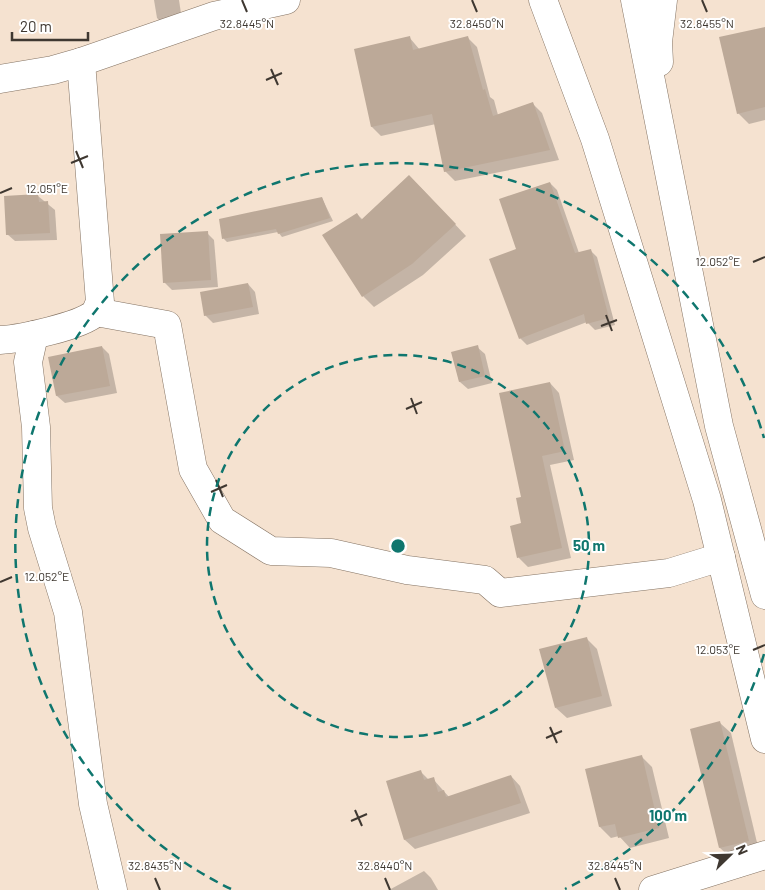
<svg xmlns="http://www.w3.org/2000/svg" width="765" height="890" font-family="Barlow,sans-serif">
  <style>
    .shadow { fill: #0003 }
    .building { fill: #bca998 }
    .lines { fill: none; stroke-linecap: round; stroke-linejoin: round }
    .minor-casing { stroke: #847363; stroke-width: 29 }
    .major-casing { stroke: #847363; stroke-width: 29 }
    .minor { stroke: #fff; stroke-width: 28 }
    .major { stroke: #fff; stroke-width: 28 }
    .ticks { fill: none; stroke: #3f3831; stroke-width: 2 }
    .ring { fill: none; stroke: #0f766e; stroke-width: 2.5; stroke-dasharray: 9 6 }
    .ticks-label { font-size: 12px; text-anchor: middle; fill: #3f3831; stroke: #fff; stroke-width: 4; stroke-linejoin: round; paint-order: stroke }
    .centre { fill: #0f766e; stroke: #fff; stroke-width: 2.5 }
    .ring-label { font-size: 15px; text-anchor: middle; font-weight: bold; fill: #0f766e; stroke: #fff; stroke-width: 4; stroke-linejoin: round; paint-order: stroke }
  </style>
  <rect width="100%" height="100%" fill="#f5e2d0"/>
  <g class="shadow">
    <polygon points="154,0 179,0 182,20 164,25 157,18"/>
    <polygon points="765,28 765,120 749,124 738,113"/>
    <polygon points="409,37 420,50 468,38 477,47 490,97 494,100 498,115 532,103 542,113 559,160 455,181 445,171 436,124 381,136 372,127 355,50"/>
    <polygon points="550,183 557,190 579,253 590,250 597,257 615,325 595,330 587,322 527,345 520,338 517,250"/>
    <polygon points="420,187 466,236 423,275 374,307 363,296 357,214 363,220"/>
    <polygon points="38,196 55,210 57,240 15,241 7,234"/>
    <polygon points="322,198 333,221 282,237 278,232 227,242 224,239 220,220"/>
    <polygon points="207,233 214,240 218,287 172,290 165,283 161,236"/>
    <polygon points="248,284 255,292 259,314 213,323 205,315"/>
    <polygon points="102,347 109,354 117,393 65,403 57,396 50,358"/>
    <polygon points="477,347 485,354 492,383 468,389 460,382 453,353"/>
    <polygon points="550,383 559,393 574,460 550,465 571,558 528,567 519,558 512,527 523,524 522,498"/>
    <polygon points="586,638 597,649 612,706 567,718 556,708"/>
    <polygon points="720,723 731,733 759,851 731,858 720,848"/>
    <polygon points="642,757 652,767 669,838 630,848 619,836 611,838 600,827 587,770"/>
    <polygon points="420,771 429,780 433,779 449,797 511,776 520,786 530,813 415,849 405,840 387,782"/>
    <polygon points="424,871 431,878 438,890 389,890"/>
  </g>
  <g class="building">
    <polygon points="765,27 765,107 737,114 719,37"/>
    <polygon points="410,36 413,50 468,36 483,90 485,89 493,116 533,102 550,150 444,172 432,114 371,127 354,49"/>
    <polygon points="409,175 456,224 412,264 362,297 322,235 357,213 361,220"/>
    <polygon points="550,182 575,253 591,249 609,318 586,324 584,314 519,339 489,259 516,249 499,199"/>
    <polygon points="38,194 39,202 48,201 50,233 6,235 4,196"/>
    <polygon points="322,197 330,218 278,234 276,229 222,239 219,219"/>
    <polygon points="208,231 211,280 163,283 160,234"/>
    <polygon points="248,283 253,307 204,316 200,292"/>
    <polygon points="478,345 485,376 459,382 451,352"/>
    <polygon points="102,346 110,386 56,396 48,357"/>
    <polygon points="550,382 565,451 542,456 562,548 517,558 510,526 521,523 516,498 521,497 499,393"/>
    <polygon points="587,637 602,696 555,708 539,649"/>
    <polygon points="720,721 749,841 719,848 690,729"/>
    <polygon points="642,755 659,828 618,838 615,824 599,827 585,769"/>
    <polygon points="421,770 424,780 434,777 438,792 444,790 446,797 511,775 521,803 404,840 386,781"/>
  </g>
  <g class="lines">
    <g class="minor-casing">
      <g id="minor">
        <polyline points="0,79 53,70 81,62 214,16 286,0"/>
        <polyline points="96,312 167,325 193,469 222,520 271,551 331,553 407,570 485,580 500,593 669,573 721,557"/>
        <polyline points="34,335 28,362 36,427 38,508 42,528 68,612 93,804 113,890"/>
        <path d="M0,340C20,339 81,326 95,313C97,310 98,306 100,302L81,62"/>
        <polyline points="653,890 765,855"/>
      </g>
    </g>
    <g class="major-casing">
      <g id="major">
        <polyline points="543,0 595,139 707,500 765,739"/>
        <polyline points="635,0 719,426 765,595"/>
        <polyline points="659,62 658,42 663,0"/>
      </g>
    </g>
    <use href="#minor" class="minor"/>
    <use href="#major" class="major"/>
  </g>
  <path class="ticks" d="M242,0L247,12M472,0L477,12M702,0L707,12M271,69L278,85M266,80L282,73M76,151L83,168M71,163L88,156M0,193L12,188M753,262L765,257M606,315L612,331M601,326L617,320M411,398L417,414M406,409L422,402M216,480L223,497M211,492L227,485M0,582L12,577M753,650L765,645M550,727L557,743M546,738L562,731M355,810L362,826M351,821L367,814M155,878L160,890M385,878L390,890M615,878L620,890"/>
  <g class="ring">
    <circle cx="398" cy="546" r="191"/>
    <path d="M764 654A382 382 0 0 1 565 889M231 889A382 382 0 1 1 764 438"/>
  </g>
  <g class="ticks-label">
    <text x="247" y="28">32.8445°N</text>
    <text x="477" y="28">32.8450°N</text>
    <text x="707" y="28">32.8455°N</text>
    <text x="47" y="193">12.051°E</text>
    <text x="718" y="266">12.052°E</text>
    <text x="47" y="581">12.052°E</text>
    <text x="718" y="654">12.053°E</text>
    <text x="155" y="870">32.8435°N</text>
    <text x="385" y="870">32.8440°N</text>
    <text x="615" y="870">32.8445°N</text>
  </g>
  <circle cx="398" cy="546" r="8" class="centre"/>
  <g class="ring-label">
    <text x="589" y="551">50 m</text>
    <text x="668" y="821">100 m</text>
  </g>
  <g transform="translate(730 855) rotate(67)" stroke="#ffffff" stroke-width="4" paint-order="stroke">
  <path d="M0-4L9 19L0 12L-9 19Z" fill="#3f3831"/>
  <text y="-8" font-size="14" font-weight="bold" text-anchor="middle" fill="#3f3831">N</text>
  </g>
  <path d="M12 32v8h76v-8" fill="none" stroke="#3f3831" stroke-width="2.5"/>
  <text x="20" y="32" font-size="15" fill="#3f3831" stroke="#ffffff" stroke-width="4" paint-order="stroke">20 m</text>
</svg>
